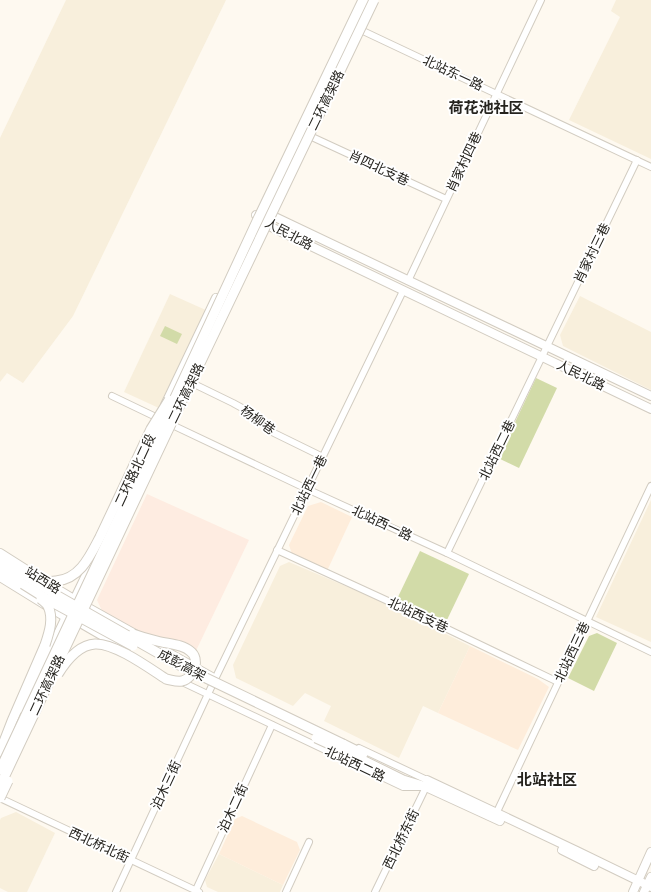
<svg xmlns="http://www.w3.org/2000/svg" width="651" height="892" font-family="'Fira Sans Condensed','Noto Sans SC',sans-serif">
  <style>
    .built { fill: #f8efdc }
    .education { fill: #feeddb }
    .medical { fill: #feece1 }
    .green { fill: #d2dba8 }
    .lines { fill: none; stroke-linecap: round; stroke-linejoin: round }
    .minor-casing { stroke: #d2ccc1; stroke-width: 8 }
    .major-casing { stroke: #d2ccc1; stroke-width: 10 }
    .highway-casing { stroke: #d2ccc1; stroke-width: 11 }
    .minor { stroke: #fff; stroke-width: 6 }
    .major { stroke: #fff; stroke-width: 8 }
    .highway { stroke: #fff; stroke-width: 9 }
    .highway-bridge-casing { stroke: #d2ccc1; stroke-width: 11; stroke-linecap: butt }
    .highway-bridge { stroke: #fff; stroke-width: 9 }
    .labels { text-anchor: middle; dominant-baseline: central; stroke-width: 4; stroke-linejoin: round; paint-order: stroke }
    .street-label { font-size: 13px; fill: #25231e; stroke: #fff }
    .quarter-label { font-size: 15px; font-weight: bold; fill: #25231e; stroke: #fff }
  </style>
  <rect width="100%" height="100%" fill="#fef9f0"/>
  <g class="built">
    <polygon points="66,0 226,0 73,316 23,383 7,373 0,382 0,138"/>
    <polygon points="616,0 651,0 651,159 569,120 620,17 611,11"/>
    <polygon points="170,294 208,311 161,409 124,392"/>
    <polygon points="580,296 651,332 651,390 563,346 560,335"/>
    <polygon points="651,500 651,642 596,617"/>
    <polygon points="289,562 376,599 470,646 438,713 423,706 399,758 324,721 331,706 305,693 293,706 236,678 233,665 280,566"/>
    <polygon points="16,812 55,833 27,892 8,892 0,888 0,820 1,818"/>
    <polygon points="219,854 283,885 280,892 218,892 207,887 205,880"/>
  </g>
  <g class="education">
    <polygon points="321,502 352,517 327,571 292,554 289,545 308,506"/>
    <polygon points="470,646 538,679 549,687 518,750 438,713"/>
    <polygon points="242,816 297,842 300,850 283,885 219,854 235,819"/>
  </g>
  <polygon class="medical" points="147,494 249,540 193,657 104,615 97,600"/>
  <g class="green">
    <polygon points="165,326 182,334 177,344 160,336"/>
    <polygon points="536,378 557,388 519,468 498,458"/>
    <polygon points="420,551 469,574 446,622 397,599"/>
    <polygon points="597,633 617,643 594,691 568,678 589,636"/>
  </g>
  <g class="lines">
    <g class="minor-casing">
      <g id="minor">
        <polyline points="363,31 651,167"/>
        <polyline points="312,137 446,199"/>
        <polyline points="408,281 541,0"/>
        <polyline points="194,384 233,403 253,414 263,422 268,429 274,433 323,457"/>
        <polyline points="112,396 160,419"/>
        <polyline points="168,423 307,489 447,553 651,652"/>
        <polyline points="277,550 414,613 558,682"/>
        <polyline points="447,553 637,160"/>
        <polyline points="80,624 118,646"/>
        <polyline points="180,681 403,787 426,787 375,892"/>
        <polyline points="359,748 427,780"/>
        <polyline points="0,798 199,892"/>
        <polyline points="495,816 651,486"/>
        <polyline points="116,892 215,679 403,291"/>
        <polyline points="195,892 272,725"/>
        <polyline points="286,892 309,842"/>
      </g>
    </g>
    <g class="major-casing">
      <g id="major">
        <polyline points="256,215 269,226 651,409"/>
        <polyline points="265,216 273,216 651,396"/>
        <polyline points="165,405 216,298"/>
        <polyline points="0,553 52,586 87,607 212,677"/>
        <polyline points="0,577 52,609 69,619"/>
        <polyline points="22,709 99,548"/>
        <polyline points="427,780 577,851 651,887"/>
        <polyline points="426,787 500,821"/>
        <polyline points="562,850 594,866"/>
        <polyline points="633,892 651,852"/>
        <polyline points="644,892 651,877"/>
      </g>
    </g>
    <g class="highway-casing">
      <g id="highway">
        <polyline points="0,560 26,576"/>
        <polyline points="0,569 23,584"/>
        <polyline points="343,744 363,754"/>
        <polyline points="340,749 403,780 426,787"/>
        <polyline points="0,752 12,721 45,645"/>
      </g>
    </g>
    <use href="#minor" class="minor"/>
    <use href="#major" class="major"/>
    <use href="#highway" class="highway"/>
    <g class="highway-bridge-casing">
      <g id="highway-bridge">
        <polyline points="26,576 56,595 181,666 343,744"/>
        <path d="M35,579C42,581 49,582 56,581C80,579 90,556 100,537L151,429L169,400"/>
        <polyline points="23,584 50,601 133,646"/>
        <path d="M41,599C43,601 46,603 48,606C54,619 49,633 45,645"/>
        <path d="M58,674C66,661 78,645 95,644C115,643 149,668 166,679C172,680 176,682 182,681C194,678 201,659 190,651C182,644 168,644 157,641C149,639 141,637 133,634"/>
        <polyline points="316,738 340,749"/>
        <polyline points="0,770 172,404 258,219 363,0"/>
        <polyline points="0,786 180,405 374,0"/>
        <polyline points="0,798 8,781"/>
      </g>
    </g>
    <use href="#highway-bridge" class="highway-bridge"/>
  </g>
  <g class="labels">
    <g class="street-label">
      <text transform="translate(453 73) rotate(25)">北站东一路</text>
      <text transform="translate(326 100) rotate(-64)">二环高架路</text>
      <text transform="translate(464 162) rotate(-65)">肖家村四巷</text>
      <text transform="translate(379 168) rotate(25)">肖四北支巷</text>
      <text transform="translate(289 234) rotate(28)">人民北路</text>
      <text transform="translate(592 253) rotate(-64)">肖家村三巷</text>
      <text transform="translate(581 375) rotate(26)">人民北路</text>
      <text transform="translate(186 393) rotate(-64)">二环高架路</text>
      <text transform="translate(258 420) rotate(36)">杨柳巷</text>
      <text transform="translate(497 450) rotate(-64)">北站西二巷</text>
      <text transform="translate(135 470) rotate(-65)">二环路北二段</text>
      <text transform="translate(309 485) rotate(-64)">北站西一巷</text>
      <text transform="translate(382 523) rotate(25)">北站西一路</text>
      <text transform="translate(43 580) rotate(32)">站西路</text>
      <text transform="translate(418 615) rotate(25)">北站西支巷</text>
      <text transform="translate(572 652) rotate(-65)">北站西三巷</text>
      <text transform="translate(182 665) rotate(28)">成彭高架</text>
      <text transform="translate(47 685) rotate(-65)">二环高架路</text>
      <text transform="translate(355 764) rotate(25)">北站西二路</text>
      <text transform="translate(166 785) rotate(-65)">泊木三街</text>
      <text transform="translate(233 808) rotate(-65)">泊木二街</text>
      <text transform="translate(401 839) rotate(-64)">西北桥东街</text>
      <text transform="translate(99 845) rotate(25)">西北桥北街</text>
    </g>
    <g class="quarter-label">
      <text x="486" y="108">荷花池社区</text>
      <text x="547" y="780">北站社区</text>
    </g>
  </g>
</svg>
